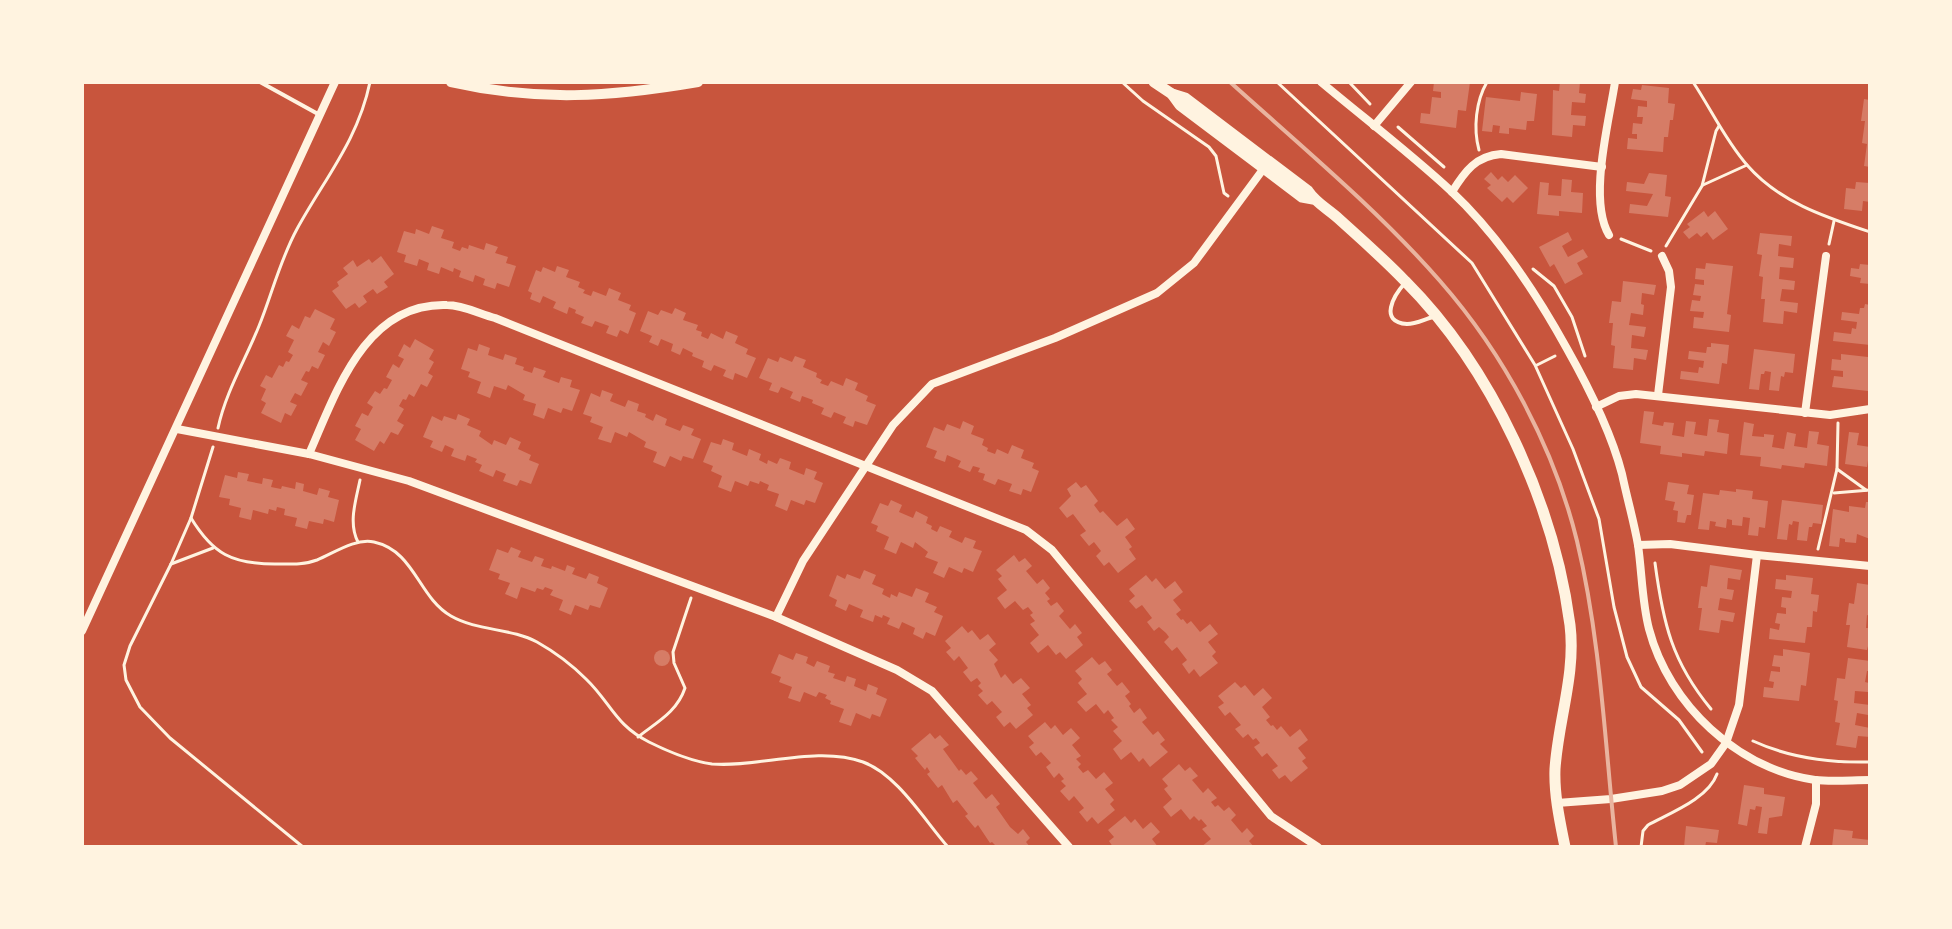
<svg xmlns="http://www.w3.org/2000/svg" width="1952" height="929" font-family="Arial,sans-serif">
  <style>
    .building { fill: #d67c66 }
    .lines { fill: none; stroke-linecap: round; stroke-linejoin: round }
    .path { stroke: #fff3e0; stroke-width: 3 }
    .service { stroke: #fff3e0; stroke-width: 4 }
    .minor { stroke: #fff3e0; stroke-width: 8 }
    .tertiary { stroke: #fff3e0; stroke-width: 10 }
    .secondary { stroke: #fff3e0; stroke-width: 11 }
    .rail { stroke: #e9b49f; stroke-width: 4 }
  </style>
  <rect width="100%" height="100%" fill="#c8553d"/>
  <g class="building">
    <polygon points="1434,82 1470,82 1466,111 1458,110 1456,128 1420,123 1421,113 1430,114 1432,97 1441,98 1441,92 1433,91"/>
    <polygon points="1560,82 1580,82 1579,93 1586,94 1585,103 1572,102 1571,115 1586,116 1585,126 1573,125 1572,137 1552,135 1553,90 1559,91"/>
    <polygon points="1642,85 1669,88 1668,103 1675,104 1673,120 1670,120 1668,137 1664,137 1663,152 1627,149 1628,138 1637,139 1637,134 1632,134 1633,123 1642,124 1643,117 1637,117 1638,106 1647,107 1647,101 1631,99 1633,89 1641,90"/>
    <polygon points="1521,92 1537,94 1534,121 1527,121 1526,130 1509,128 1509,134 1499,133 1500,126 1493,125 1492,132 1482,131 1486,97 1520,101"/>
    <polygon points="1864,99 1870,100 1870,167 1864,166 1867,144 1862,143 1865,121 1861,121"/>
    <polygon points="1491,172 1498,180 1502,176 1508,182 1515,175 1528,188 1513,203 1507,197 1502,202 1487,188 1491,185 1484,179"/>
    <polygon points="1649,173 1667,175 1665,196 1671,197 1668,217 1629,213 1630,204 1647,206 1653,194 1626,191 1627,182 1644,184"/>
    <polygon points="1562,179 1572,180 1571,192 1583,193 1582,213 1559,211 1559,216 1537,214 1540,182 1549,183 1548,195 1561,196"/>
    <polygon points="1856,182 1870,183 1870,202 1863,201 1862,211 1844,209 1846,188 1855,189"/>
    <polygon points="1704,211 1708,217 1715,211 1728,229 1713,240 1707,232 1701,237 1697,233 1689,239 1683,232 1690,227 1687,224"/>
    <polygon points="432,226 444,230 441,238 454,242 452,248 460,251 462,247 468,249 469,245 484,250 486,243 498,247 495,253 508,257 506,263 516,266 509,287 497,283 495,289 483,285 485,279 475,275 473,282 459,277 461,271 454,268 453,272 441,267 439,274 427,270 429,263 419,259 417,266 404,262 406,255 397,252 404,231 415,234 416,229 429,234"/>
    <polygon points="1568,232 1572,240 1562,246 1568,257 1583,249 1588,257 1577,263 1583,274 1565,284 1554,264 1550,267 1539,247"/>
    <polygon points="1760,233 1792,236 1791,246 1779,244 1778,256 1794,258 1793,268 1780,267 1779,279 1795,281 1794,290 1782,289 1780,301 1798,303 1797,313 1784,311 1783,324 1763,322 1765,299 1761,299 1763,277 1759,276 1762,255 1757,254"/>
    <polygon points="381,256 394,274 384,282 388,287 377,294 373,289 363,296 367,302 359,308 355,303 346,309 332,291 339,286 337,282 348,274 343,268 353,260 357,267 369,259 372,263"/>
    <polygon points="1706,263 1733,266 1727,314 1731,315 1729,332 1693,328 1694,317 1703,318 1704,312 1690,311 1692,300 1700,301 1701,296 1693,295 1695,284 1704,285 1704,280 1695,279 1696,268 1705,269"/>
    <polygon points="1860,264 1870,265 1870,284 1860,283 1861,278 1850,276 1851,268 1859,269"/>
    <polygon points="557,266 569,270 566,277 580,282 578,287 585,290 583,293 591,296 593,291 606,296 609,288 621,293 618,300 631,305 629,310 636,313 628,334 620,330 617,337 606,333 609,326 595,321 592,327 581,323 584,317 575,313 576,310 569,307 567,314 553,308 556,302 543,296 540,303 530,299 532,293 528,291 536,270 541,272 543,267 555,272"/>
    <polygon points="1623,281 1656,285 1654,295 1642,293 1641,304 1644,305 1643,315 1631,313 1629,325 1646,327 1644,337 1632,335 1631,348 1648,350 1646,360 1634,358 1633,370 1613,368 1615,346 1611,345 1613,323 1609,323 1612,301 1621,302"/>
    <polygon points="1865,304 1870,305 1870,345 1833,341 1834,332 1851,334 1852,328 1856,329 1857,322 1841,320 1842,312 1859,314 1860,308 1864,308"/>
    <polygon points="675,308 686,313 683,320 698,325 696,330 702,332 701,336 708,339 711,333 723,339 726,331 738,336 735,343 748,349 746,354 756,358 747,378 735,373 733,380 723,376 726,370 714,365 711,371 702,367 704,361 692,356 693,353 683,348 680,355 671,351 673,344 661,339 658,346 649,342 652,336 640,331 648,311 658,315 661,310 672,314"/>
    <polygon points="315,309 335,319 330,329 336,332 329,346 323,342 318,352 325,355 318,369 312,366 309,372 306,371 301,380 308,383 301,396 295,393 290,402 297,405 291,416 285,413 281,423 261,413 266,403 261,400 266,389 260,386 266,375 272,378 279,365 283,367 286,361 289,362 293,355 288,352 294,340 286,336 292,325 299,329 305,316 310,318"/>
    <polygon points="415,339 434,350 429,359 434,362 428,373 433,376 427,387 421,384 414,397 409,394 406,400 403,399 399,406 404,409 397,421 404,425 398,435 391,432 384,444 380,441 374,451 355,440 361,429 355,426 362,413 368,416 373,407 367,403 375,391 380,394 384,388 387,389 392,380 386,377 393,364 399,368 404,359 398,356 404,344 410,348"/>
    <polygon points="1711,343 1729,345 1727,364 1722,363 1719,384 1680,379 1681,371 1698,373 1699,367 1703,368 1704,361 1688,359 1689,351 1706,353 1707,347 1711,347"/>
    <polygon points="479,344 490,348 488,355 503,360 505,354 517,358 515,364 524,367 523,370 532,373 534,367 546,371 543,377 559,383 561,377 572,380 570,387 580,390 572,411 563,408 561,413 548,408 544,419 533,415 536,404 523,400 525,395 508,385 506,390 494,386 490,398 477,393 481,382 468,377 470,372 461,369 468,348 477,351"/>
    <polygon points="1754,349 1795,354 1793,373 1785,372 1784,377 1781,376 1779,391 1769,390 1771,372 1765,371 1764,374 1761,374 1759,390 1749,389"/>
    <polygon points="1841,354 1868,357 1868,391 1832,387 1834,376 1843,377 1843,371 1831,370 1832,359 1841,360"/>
    <polygon points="795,356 806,360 803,367 817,373 816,377 822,380 820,383 828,386 831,381 843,386 846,378 858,383 855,390 868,396 866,401 876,405 867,425 855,421 853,427 843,423 846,417 834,412 831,418 821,414 824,408 812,403 813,400 802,396 800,402 790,398 793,392 781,387 778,393 769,390 772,383 759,378 768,358 778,362 780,357 792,362"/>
    <polygon points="602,390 613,394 610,401 625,407 628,400 639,404 637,411 646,414 645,417 653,421 656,414 667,419 665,425 680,431 683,425 694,429 691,435 701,439 693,459 683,456 681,461 670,456 665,467 653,462 657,452 644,447 646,442 629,432 627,437 615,432 611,443 598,439 603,427 590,422 592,417 583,414 591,393 600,397"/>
    <polygon points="1644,411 1654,412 1652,424 1663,426 1664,422 1674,423 1672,435 1684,437 1686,421 1696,422 1694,434 1707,436 1709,419 1719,420 1717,432 1729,434 1727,454 1705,451 1704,456 1682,453 1682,457 1660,454 1661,446 1640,443"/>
    <polygon points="458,414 470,419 467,425 481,431 479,436 492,445 494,440 506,445 510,437 521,442 518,449 531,455 529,460 539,464 531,484 520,480 517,486 503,481 506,474 496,470 493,477 479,471 482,465 475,462 477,459 467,455 465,461 451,456 454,449 445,445 442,452 430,447 433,441 423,437 432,416 442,421 444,416 456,420"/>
    <polygon points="963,421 974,426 971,434 984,439 982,445 988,448 987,451 995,454 997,449 1008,454 1012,445 1024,450 1021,458 1034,463 1032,468 1039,471 1031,492 1023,489 1021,495 1009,491 1012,484 998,479 995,485 983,480 985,474 978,472 980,468 973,466 970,472 958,467 961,461 947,455 945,462 934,458 937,451 926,447 934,427 944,431 947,424 960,429"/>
    <polygon points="1744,422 1754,424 1752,436 1764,437 1764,434 1774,435 1772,447 1784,449 1787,432 1796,434 1794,446 1807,448 1809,431 1819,432 1817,444 1829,446 1827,466 1805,463 1804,468 1782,465 1781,469 1760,466 1761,457 1740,455"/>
    <polygon points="1849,432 1859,433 1857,445 1870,447 1867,467 1845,464"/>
    <polygon points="723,439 734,443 732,450 747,456 749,449 761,454 759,460 767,464 768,460 777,464 780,458 791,462 789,469 804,475 806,468 817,472 814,479 823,483 815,503 806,500 804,505 791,500 787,511 775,506 779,494 767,490 769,485 760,481 759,484 750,481 748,486 735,481 731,492 718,487 722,476 711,471 713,466 703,462 711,442 721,445"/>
    <polygon points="238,472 249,474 247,481 262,484 263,478 273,480 271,487 281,489 282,486 295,489 296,482 304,484 303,491 317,495 319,488 330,491 328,497 339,500 334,522 324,519 323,524 309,521 307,529 295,526 297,518 284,515 285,509 277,507 276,511 269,509 268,514 253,510 251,520 239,517 241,508 229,505 230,499 219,497 225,475 237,478"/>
    <polygon points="1076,482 1081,488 1086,485 1098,501 1094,505 1100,513 1103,511 1117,526 1127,518 1135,529 1125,537 1132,547 1129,549 1136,559 1118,573 1109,562 1104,566 1096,556 1101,551 1094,542 1089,546 1080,535 1086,531 1073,514 1067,518 1059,508 1071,496 1067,489"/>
    <polygon points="1668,482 1689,485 1687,494 1694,495 1691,515 1687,515 1685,523 1677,522 1678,511 1673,510 1675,502 1665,500"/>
    <polygon points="1736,489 1753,491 1752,499 1768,501 1765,528 1759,527 1758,536 1748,535 1750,518 1743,517 1742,526 1732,525 1732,520 1727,519 1726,528 1715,526 1716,522 1710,521 1709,530 1698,529 1703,493 1719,495 1720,490 1736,492"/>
    <polygon points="891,500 902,505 899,512 913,518 916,511 928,517 926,523 932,526 931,529 937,532 940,526 952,531 949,537 962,543 965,537 976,541 973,548 982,551 973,572 964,568 962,573 949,567 944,578 933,573 938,562 925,557 928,552 915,542 913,548 901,542 896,554 884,549 889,537 876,531 878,526 871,523 880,503 888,506"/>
    <polygon points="1782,500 1823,505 1821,524 1813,523 1812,527 1809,527 1807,541 1797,540 1799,522 1793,521 1792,525 1789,524 1787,540 1777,539"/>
    <polygon points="1866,502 1870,502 1870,539 1857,534 1856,543 1845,542 1845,539 1840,538 1839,547 1829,546 1833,509 1849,512 1849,506 1865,508"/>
    <polygon points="511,547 521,551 518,557 532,562 535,556 544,559 541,566 551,569 552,566 565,571 567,565 575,568 572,574 586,579 589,573 599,577 597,583 608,588 600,608 590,605 588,610 575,605 571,615 559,610 563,600 550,595 553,590 545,587 543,590 537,588 535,592 521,587 517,599 505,594 510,583 498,579 500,574 489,570 497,549 508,553"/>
    <polygon points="1014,555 1019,562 1025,558 1032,566 1026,571 1037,584 1043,579 1050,588 1045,593 1050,599 1047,601 1051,606 1057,602 1064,611 1059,616 1070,629 1075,624 1082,633 1077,637 1083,645 1066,659 1060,652 1056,655 1048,645 1038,653 1030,643 1039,635 1030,624 1035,621 1030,615 1033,613 1028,607 1023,610 1015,601 1005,609 997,598 1007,590 998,579 1002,576 996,570"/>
    <polygon points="1710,565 1742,570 1740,580 1728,578 1727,589 1734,590 1732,600 1720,598 1718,610 1735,613 1733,622 1721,620 1719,633 1699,630 1702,608 1698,608 1701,586 1707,587"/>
    <polygon points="864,570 876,575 872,584 884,589 882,594 890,598 891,594 897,597 899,592 912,597 916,588 929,593 925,602 937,607 934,612 943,616 935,636 926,632 923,639 913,634 915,628 902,622 899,629 887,624 890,618 883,615 882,618 875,615 873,622 860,617 863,610 849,604 846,611 835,606 837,600 829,596 837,575 845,579 847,574 860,579"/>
    <polygon points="1146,575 1152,582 1156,578 1165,589 1175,581 1183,592 1173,600 1181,610 1176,614 1181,620 1183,619 1187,624 1191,621 1200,632 1210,624 1218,634 1208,642 1216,652 1212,656 1218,663 1200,677 1194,669 1189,674 1182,664 1187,660 1177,647 1172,651 1164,642 1169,637 1166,633 1159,627 1154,631 1147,622 1152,618 1142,605 1136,609 1129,601 1135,596 1129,589"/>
    <polygon points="1786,575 1813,578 1811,594 1819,595 1817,612 1813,611 1812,627 1807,627 1805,643 1769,639 1770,628 1779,630 1780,624 1775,623 1777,613 1786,614 1786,608 1781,607 1782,597 1791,598 1792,591 1775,589 1776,579 1786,580"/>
    <polygon points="1857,583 1870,585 1870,616 1867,615 1866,628 1870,628 1870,638 1867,650 1847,647 1850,625 1846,625 1849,603 1854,604"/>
    <polygon points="962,626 968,633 972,630 980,640 988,634 996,644 989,650 998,660 994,664 1001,678 1005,674 1013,684 1021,678 1030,688 1022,694 1031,705 1027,708 1033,715 1016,729 1010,722 1004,727 996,717 1002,712 992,701 987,705 978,695 983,691 978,686 981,683 977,678 971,682 963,672 968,668 959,656 954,661 946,652 951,648 945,641"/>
    <polygon points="1783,649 1810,653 1806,686 1801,685 1799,701 1763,697 1764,687 1773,688 1774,682 1769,681 1771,671 1780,672 1780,667 1772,666 1774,655 1783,656"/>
    <circle cx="662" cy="658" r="8"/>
    <polygon points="796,653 808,657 806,663 814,667 817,661 830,666 828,672 835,674 833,678 845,682 847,676 856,679 854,686 866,691 868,684 878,688 876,694 887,699 880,717 872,714 870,719 856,713 851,726 839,722 844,709 830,704 831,701 825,698 827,695 819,692 816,697 804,692 800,702 788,698 792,687 779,682 781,677 771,673 779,654 793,660"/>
    <polygon points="1092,657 1099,665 1105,661 1112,670 1107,674 1117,686 1122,682 1130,692 1125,696 1131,704 1129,706 1134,713 1140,708 1147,718 1142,722 1153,735 1158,731 1165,740 1160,744 1168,752 1150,767 1143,758 1139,762 1131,752 1121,760 1113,749 1122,741 1113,731 1118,727 1111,720 1114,718 1108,710 1104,714 1096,704 1086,712 1077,702 1087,694 1078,683 1082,679 1075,671"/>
    <polygon points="1848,658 1870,661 1870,671 1867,671 1865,682 1869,683 1868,692 1855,691 1854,703 1870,705 1868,715 1857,713 1855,725 1870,728 1870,737 1858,736 1856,748 1836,745 1840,723 1835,722 1838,701 1834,700 1837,678 1845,679"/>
    <polygon points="1235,682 1241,688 1245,685 1254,696 1263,688 1272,698 1262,707 1270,717 1266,720 1271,726 1273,725 1277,730 1281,726 1290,737 1300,729 1308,740 1298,748 1306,758 1302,761 1308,768 1291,782 1285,775 1279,779 1272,770 1278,766 1267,753 1262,757 1254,747 1260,743 1256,738 1253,740 1248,734 1243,738 1235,729 1241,725 1230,712 1225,716 1218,707 1224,703 1218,696"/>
    <polygon points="1045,722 1051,729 1055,725 1063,735 1071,728 1080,738 1072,745 1081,756 1076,759 1081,764 1078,767 1083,773 1088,770 1096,779 1104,772 1113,783 1105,789 1114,800 1110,804 1115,810 1098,824 1092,817 1087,822 1079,812 1084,808 1074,796 1069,801 1060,791 1066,786 1061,781 1064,779 1059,773 1054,778 1046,767 1051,763 1041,752 1036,756 1029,747 1034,743 1028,736"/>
    <polygon points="930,733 935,739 940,735 949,745 943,749 959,771 961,769 966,775 971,771 978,779 973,783 986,799 992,794 1000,804 996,807 1010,827 1018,834 1023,829 1030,838 1026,842 1030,847 997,847 992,842 990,843 978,825 975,828 965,816 968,814 957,800 953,803 942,785 938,788 927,774 930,772 927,767 925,770 915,758 918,756 911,749"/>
    <polygon points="1179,764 1185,771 1190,767 1198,776 1192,780 1203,793 1208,788 1217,798 1211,802 1215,807 1218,805 1224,811 1229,807 1236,815 1231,820 1242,833 1247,828 1254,836 1249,841 1254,847 1201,847 1211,839 1202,829 1207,826 1201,819 1199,821 1194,816 1190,820 1181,809 1171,817 1163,807 1172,799 1164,789 1168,786 1162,779"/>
    <polygon points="1744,785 1764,788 1764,794 1785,797 1782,816 1769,818 1767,834 1758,833 1762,807 1756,806 1755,810 1750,809 1747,826 1738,824"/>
    <polygon points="1125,816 1131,823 1135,819 1143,829 1151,822 1160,832 1152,839 1158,847 1113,847 1109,841 1114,837 1108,830"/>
    <polygon points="1686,826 1719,830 1717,843 1706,842 1705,847 1684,847"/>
    <polygon points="1834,829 1853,831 1852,838 1870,840 1870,847 1832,847"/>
  </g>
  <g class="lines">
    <g class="path">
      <polyline points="1122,82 1143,101 1209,147 1216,156 1224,193 1228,196"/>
      <polyline points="1277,82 1472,263 1535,365 1573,449 1599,519 1614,607 1627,657 1641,687 1679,720 1702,752"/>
      <polyline points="1349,82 1370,104"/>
      <path d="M1693,82C1711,109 1725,140 1747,165C1779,202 1825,217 1870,232"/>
      <polyline points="1398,127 1444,167"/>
      <path d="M1479,150C1473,128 1476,101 1487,82"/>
      <polyline points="1703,185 1747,165"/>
      <polyline points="1621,239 1651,251"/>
      <polyline points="1829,244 1834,221"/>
      <polyline points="1666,246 1702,186 1716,131 1719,126"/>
      <polyline points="1533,269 1554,286 1572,317 1585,356"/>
      <polyline points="1537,365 1555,356"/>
      <path d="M218,428C226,391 245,361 259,326C272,294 280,260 297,229C325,178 358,140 370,82"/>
      <path d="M213,447L191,518C213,554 232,564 275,564C289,564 304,565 317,560C334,553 355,538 374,542C415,551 418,597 451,616C477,631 511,628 537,642C553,651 573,666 586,679C611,703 615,725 649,742C669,752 690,761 712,764C757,768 817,745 863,762C897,774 925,821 948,847"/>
      <polyline points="1837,469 1866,490"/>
      <polyline points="1834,493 1870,490"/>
      <polyline points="191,518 171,564 130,646 124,665 126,680 140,707 170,738 303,847"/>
      <path d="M358,542C348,523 356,500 360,480"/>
      <polyline points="1818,549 1837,469 1838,423"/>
      <path d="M1655,563C1663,623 1672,662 1711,709"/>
      <polyline points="171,564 213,548"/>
      <path d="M638,737C657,722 677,712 685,688L674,663L673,652L691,598"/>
      <path d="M1753,741C1790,758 1829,763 1870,762"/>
      <path d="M1641,847L1643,831L1648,825C1670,813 1708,799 1717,774"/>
    </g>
    <g class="service">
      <polyline points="260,82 318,114"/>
      <path d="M1405,283C1394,295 1378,322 1407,324C1416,324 1425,319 1433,317"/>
    </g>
    <g class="minor">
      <path d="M1321,82C1364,118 1410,153 1451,191C1498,235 1535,291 1566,347C1588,386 1611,431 1622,474C1627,498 1634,522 1638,545C1642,573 1642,602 1649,629C1669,705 1738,769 1815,780C1833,782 1852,780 1870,780"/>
      <polyline points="1374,126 1411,82"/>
      <path d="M1452,192C1465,171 1476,156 1501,154L1602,167"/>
      <path d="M1609,235C1588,200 1609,122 1615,82"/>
      <polyline points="1658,395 1671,287 1669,271 1662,256"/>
      <polyline points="1596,407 1619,396 1636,394 1830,415 1870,409"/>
      <polyline points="1805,413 1826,256"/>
      <polyline points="177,429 309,454 409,481 776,617 897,670 932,691 1069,847"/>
      <path d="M309,454C336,393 365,302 447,305C463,305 480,314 495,318L1026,530L1052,550L1271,816L1318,847"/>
      <polyline points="1638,545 1670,544 1757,555 1870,566"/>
      <polyline points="776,617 803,561 893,425 932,384 1055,338 1157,293 1194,263 1264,168"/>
      <polyline points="82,631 335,82"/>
      <polyline points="1557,803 1611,799 1662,791 1680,785 1711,764 1726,743 1739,705 1757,555"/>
      <polyline points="1805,847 1816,804 1816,780"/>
    </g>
    <path class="tertiary" d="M451,82C539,102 610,97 698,82"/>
    <g class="secondary">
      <polyline points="1154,82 1172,94 1180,105 1302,197 1313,199"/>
      <path d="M1172,94L1185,98L1308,191C1316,203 1328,209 1339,219C1361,239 1384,259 1405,281C1492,368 1554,503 1570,625C1576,674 1558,721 1555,769C1554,795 1560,822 1565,847"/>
    </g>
    <path class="rail" d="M1230,82C1301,146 1377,209 1440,281C1504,354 1554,447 1577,541C1601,641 1605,745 1616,847"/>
  </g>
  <rect width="1952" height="929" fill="none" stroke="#fff3e0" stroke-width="168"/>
</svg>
